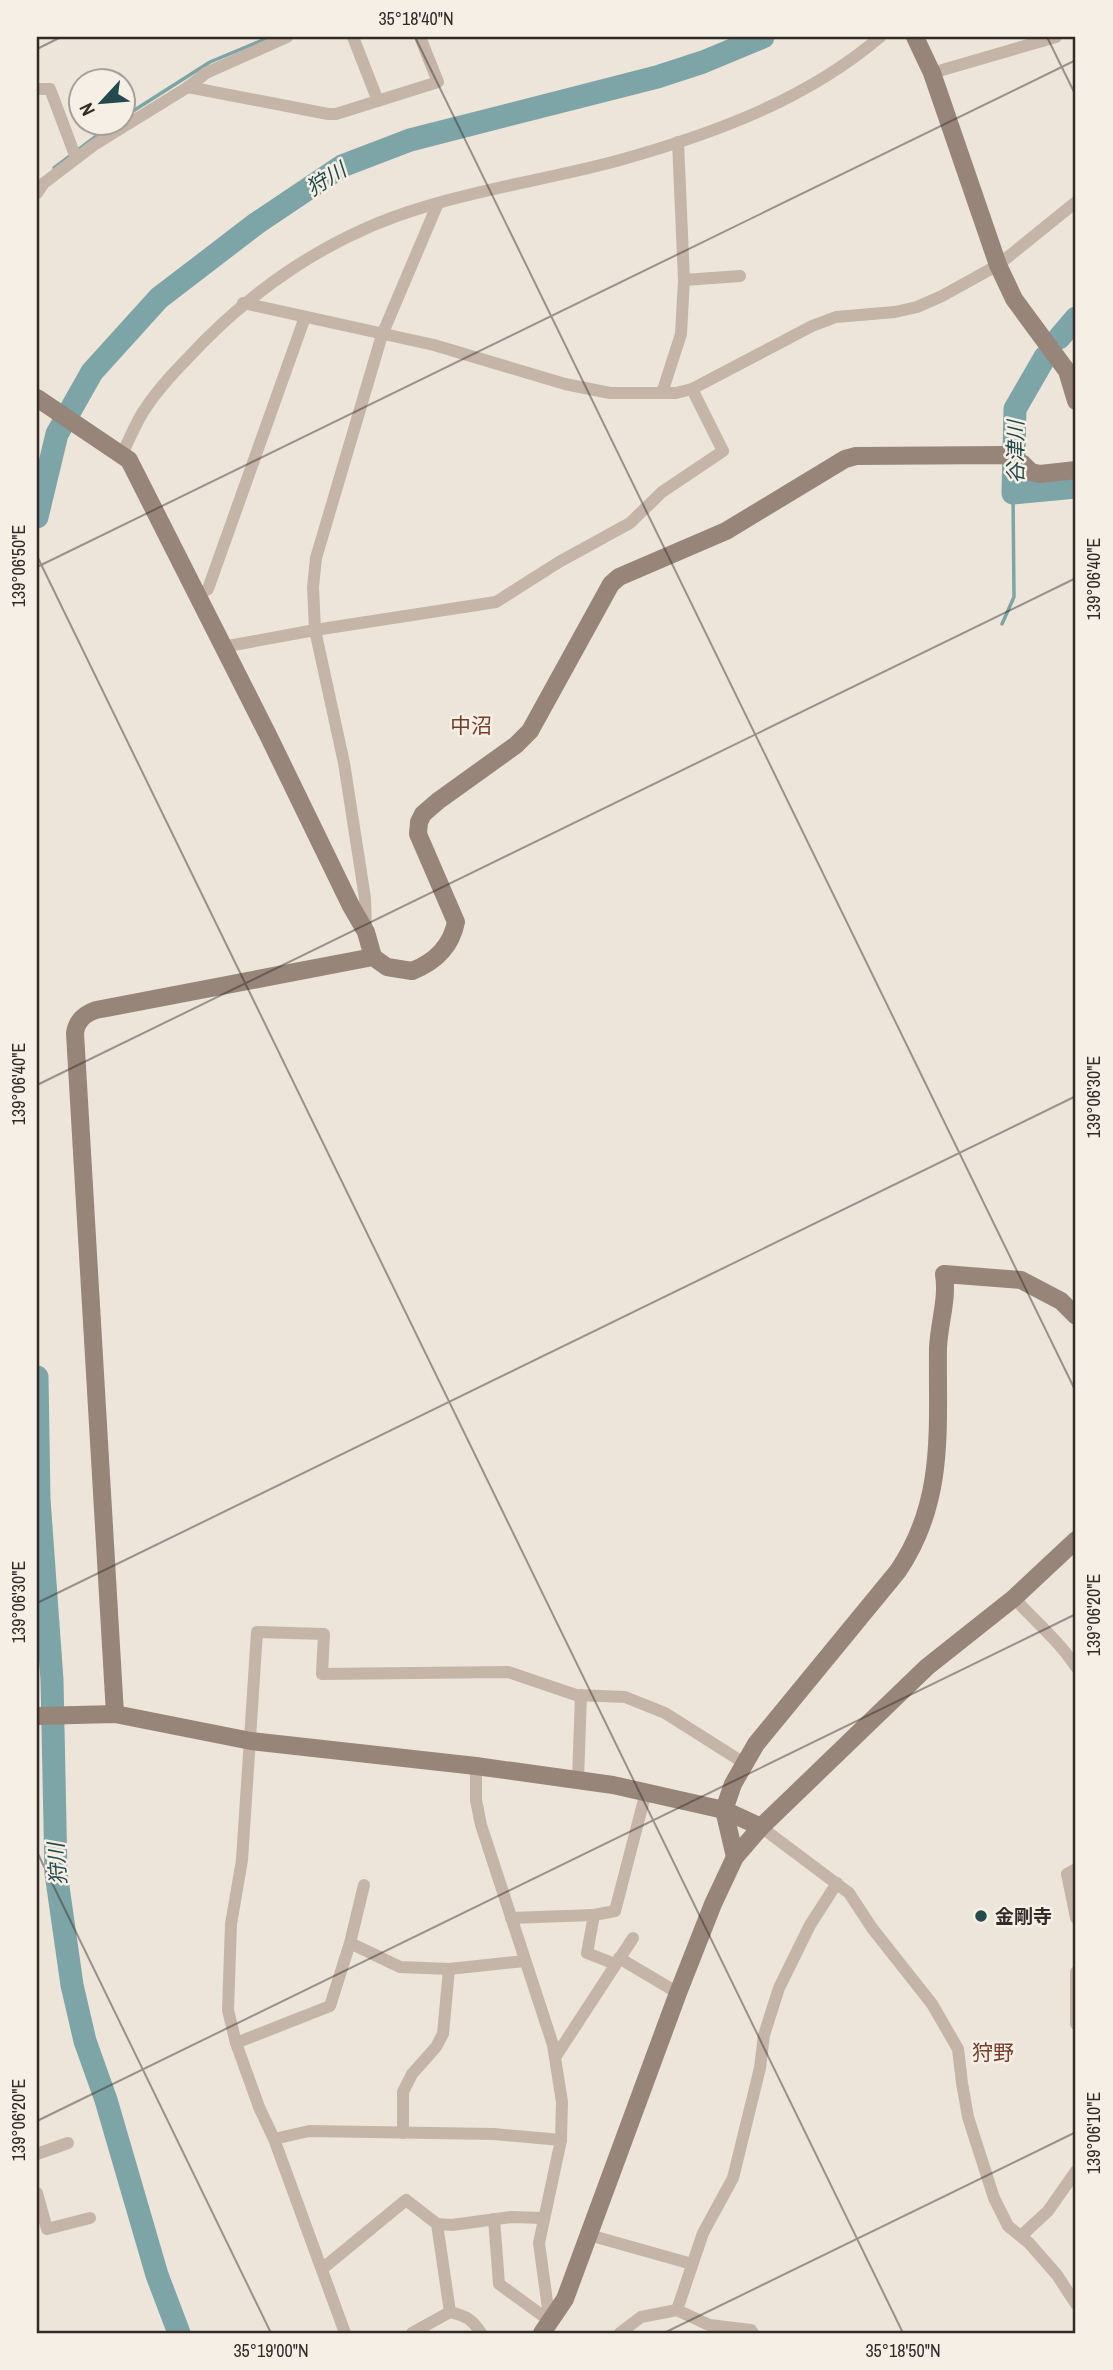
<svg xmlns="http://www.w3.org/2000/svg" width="1113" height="2370" font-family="'Archivo Narrow','Noto Sans JP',sans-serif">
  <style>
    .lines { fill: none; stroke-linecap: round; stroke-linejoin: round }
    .stream { stroke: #7da4a6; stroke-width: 3.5 }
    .river { stroke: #7da4a6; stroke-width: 23 }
    .street { stroke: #c4b5a8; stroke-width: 12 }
    .secondary { stroke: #97857a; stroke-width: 18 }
    .ticks { fill: none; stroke: #322a27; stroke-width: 2; stroke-opacity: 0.45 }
    .poi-dot { fill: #234a4d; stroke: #f6efe6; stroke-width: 2.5 }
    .labels { text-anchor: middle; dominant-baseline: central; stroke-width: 5; stroke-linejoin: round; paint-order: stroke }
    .poi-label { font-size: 19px; font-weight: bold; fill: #322a27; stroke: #f6efe6; text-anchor: start }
    .water-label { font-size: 21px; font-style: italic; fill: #234a4d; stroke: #f6efe6 }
    .neighbourhood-label { font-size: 21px; fill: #753e2b; stroke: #f6efe6 }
    .neatline { fill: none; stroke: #322a27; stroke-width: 2.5 }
    .ticks-label { font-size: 18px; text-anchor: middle; fill: #322a27 }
  </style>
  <rect width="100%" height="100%" fill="#ede5da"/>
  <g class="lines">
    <g class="stream">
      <polyline points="122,118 210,62 270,37"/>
      <polyline points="54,168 115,122"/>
      <polyline points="1002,624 1014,597 1013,493"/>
    </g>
    <g class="river">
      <polyline points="1059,338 1076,318"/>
      <polyline points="1045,357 1015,409 1013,493 1076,487"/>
      <polyline points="37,517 57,434 92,372 159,298 257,223 342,166 410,140 657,77 703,62 763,37"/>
      <polyline points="37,1377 39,1499 52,1680 56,1873 72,1985 85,2041 106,2100 157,2275 179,2333"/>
    </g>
    <g class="street">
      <polyline points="353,37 378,101"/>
      <polyline points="932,73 1056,37"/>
      <polyline points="188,87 328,114 336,114 438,82 420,37"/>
      <polyline points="37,89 50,89 76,158"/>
      <polyline points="37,193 44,183 94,145 188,87 206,73 287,37"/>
      <polyline points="684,280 740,276"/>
      <polyline points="243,303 434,345 565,384 610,393 676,393 692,389 812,326 836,317 895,312 917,307 942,296 998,265 1076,202"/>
      <polyline points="662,393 681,334 684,280 678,142"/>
      <path d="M122,454C129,440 135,425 143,412C155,393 171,375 187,359C251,289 332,234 424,207C488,187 555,178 620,160C713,134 806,100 880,37"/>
      <polyline points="197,595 208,589 305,317"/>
      <polyline points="223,647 315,630 496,602 559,562 630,523 662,492 723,451 692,389"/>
      <polyline points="366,929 365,898 344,763 315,630 313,587 316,558 382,335 438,203"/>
      <path d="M1014,1598C1035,1621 1059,1641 1076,1667"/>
      <polyline points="476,1766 476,1800 481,1825 553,2045 562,2102 561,2140 539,2243 550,2323"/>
      <polyline points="578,1780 581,1695"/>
      <polyline points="761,1827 849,1893 872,1928 932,2004 958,2049 962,2083 968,2117 994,2198 1008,2226 1029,2243 1057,2275 1076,2304"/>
      <polyline points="1076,1869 1067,1874 1076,1918"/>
      <polyline points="511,1918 594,1915"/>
      <polyline points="350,1943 400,1967 449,1969 525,1961"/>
      <polyline points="619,1958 678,1993"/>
      <polyline points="615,1964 587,1953 594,1915 615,1911 646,1792"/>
      <polyline points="1076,1972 1076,2024"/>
      <polyline points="236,2043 330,2006 350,1943 364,1885"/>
      <polyline points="556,2056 633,1938"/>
      <polyline points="403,2133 403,2092 412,2074 436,2047 443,2034 449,1969"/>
      <polyline points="274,2139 309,2131 494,2134 561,2140"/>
      <polyline points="37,2154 68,2143"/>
      <polyline points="37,2193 47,2229 90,2218"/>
      <polyline points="494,2219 499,2284 550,2321"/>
      <polyline points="437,2224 452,2225 511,2217 543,2218"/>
      <polyline points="589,2235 692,2264"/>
      <polyline points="1021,2236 1048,2211 1076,2171"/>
      <path d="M322,2269L406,2200L437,2224L450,2312C466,2316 472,2319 481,2333"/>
      <polyline points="345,2333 274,2139 259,2107 236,2043 228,2010 231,1924 242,1860 257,1632 324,1634 322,1674 508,1672 576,1695 625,1697 665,1713 744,1763"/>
      <polyline points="412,2333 450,2312"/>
      <polyline points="620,2333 641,2317 677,2310"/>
      <polyline points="753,2333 751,2330 709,2325 677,2310 703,2233 733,2178 760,2068 764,2035 779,1988 810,1925 837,1883"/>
    </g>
    <g class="secondary">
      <polyline points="915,37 932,73 998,265 1014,299 1067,371 1076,401"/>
      <polyline points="37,398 129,460 268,735 351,906 366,932 373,957"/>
      <path d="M115,1714L75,1033C77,1020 84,1014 96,1010L373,957L387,967L412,971C435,962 451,947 456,922L418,834L419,822L423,814L438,801L516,745L530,731L611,584L619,577L726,531L845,459L856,456L1003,455L1023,464L1031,472L1040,474L1076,470"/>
      <polyline points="37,1716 115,1714 251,1741 476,1766 613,1785 724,1810 761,1827"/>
      <path d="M735,1857L724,1810L733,1784L756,1744L898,1571C946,1500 937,1428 938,1348C939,1323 948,1299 944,1274L1021,1280L1061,1301L1076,1316"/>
      <polyline points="542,2333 565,2299 678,1993 713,1904 735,1857 761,1827 927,1667 1014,1598 1076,1540"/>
    </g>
  </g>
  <path class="ticks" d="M415,37L1076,1392M1047,37L1076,96M37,49L61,37M37,556L903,2333M37,567L1076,60M37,1085L1076,578M37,1603L1076,1096M37,1852L271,2333M37,2121L1076,1614M664,2333L1076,2132"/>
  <circle class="poi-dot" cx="981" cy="1916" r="7"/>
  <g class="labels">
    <g class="poi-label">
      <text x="995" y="1916">金剛寺</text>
    </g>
    <g class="water-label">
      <text transform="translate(326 179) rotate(-32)">狩川</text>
      <text transform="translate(1015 452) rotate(-90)">谷津川</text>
      <text transform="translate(57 1864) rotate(-94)">狩川</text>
    </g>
    <g class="neighbourhood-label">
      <text x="471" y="725">中沼</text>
      <text x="993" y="2052">狩野</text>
    </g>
  </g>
  <rect width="1113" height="2370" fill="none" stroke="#f6efe6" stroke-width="77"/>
  <g transform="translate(102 102) rotate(244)"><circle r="33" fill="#f6efe6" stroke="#a8a09a" stroke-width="2"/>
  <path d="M0-5L12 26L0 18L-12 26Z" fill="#234a4d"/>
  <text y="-10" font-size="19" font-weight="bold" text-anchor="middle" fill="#322a27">N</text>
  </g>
  <rect x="38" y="38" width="1036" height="2294" class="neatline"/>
  <g class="ticks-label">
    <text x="416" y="25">35°18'40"N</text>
    <text transform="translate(19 566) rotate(-90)" y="6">139°06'50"E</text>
    <text transform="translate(1094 579) rotate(-90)" y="6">139°06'40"E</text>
    <text transform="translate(19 1084) rotate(-90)" y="6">139°06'40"E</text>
    <text transform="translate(1094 1097) rotate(-90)" y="6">139°06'30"E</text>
    <text transform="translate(19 1602) rotate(-90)" y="6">139°06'30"E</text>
    <text transform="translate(1094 1615) rotate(-90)" y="6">139°06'20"E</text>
    <text transform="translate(19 2120) rotate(-90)" y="6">139°06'20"E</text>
    <text transform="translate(1094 2133) rotate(-90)" y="6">139°06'10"E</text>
    <text x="271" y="2357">35°19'00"N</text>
    <text x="903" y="2357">35°18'50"N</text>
  </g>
</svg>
